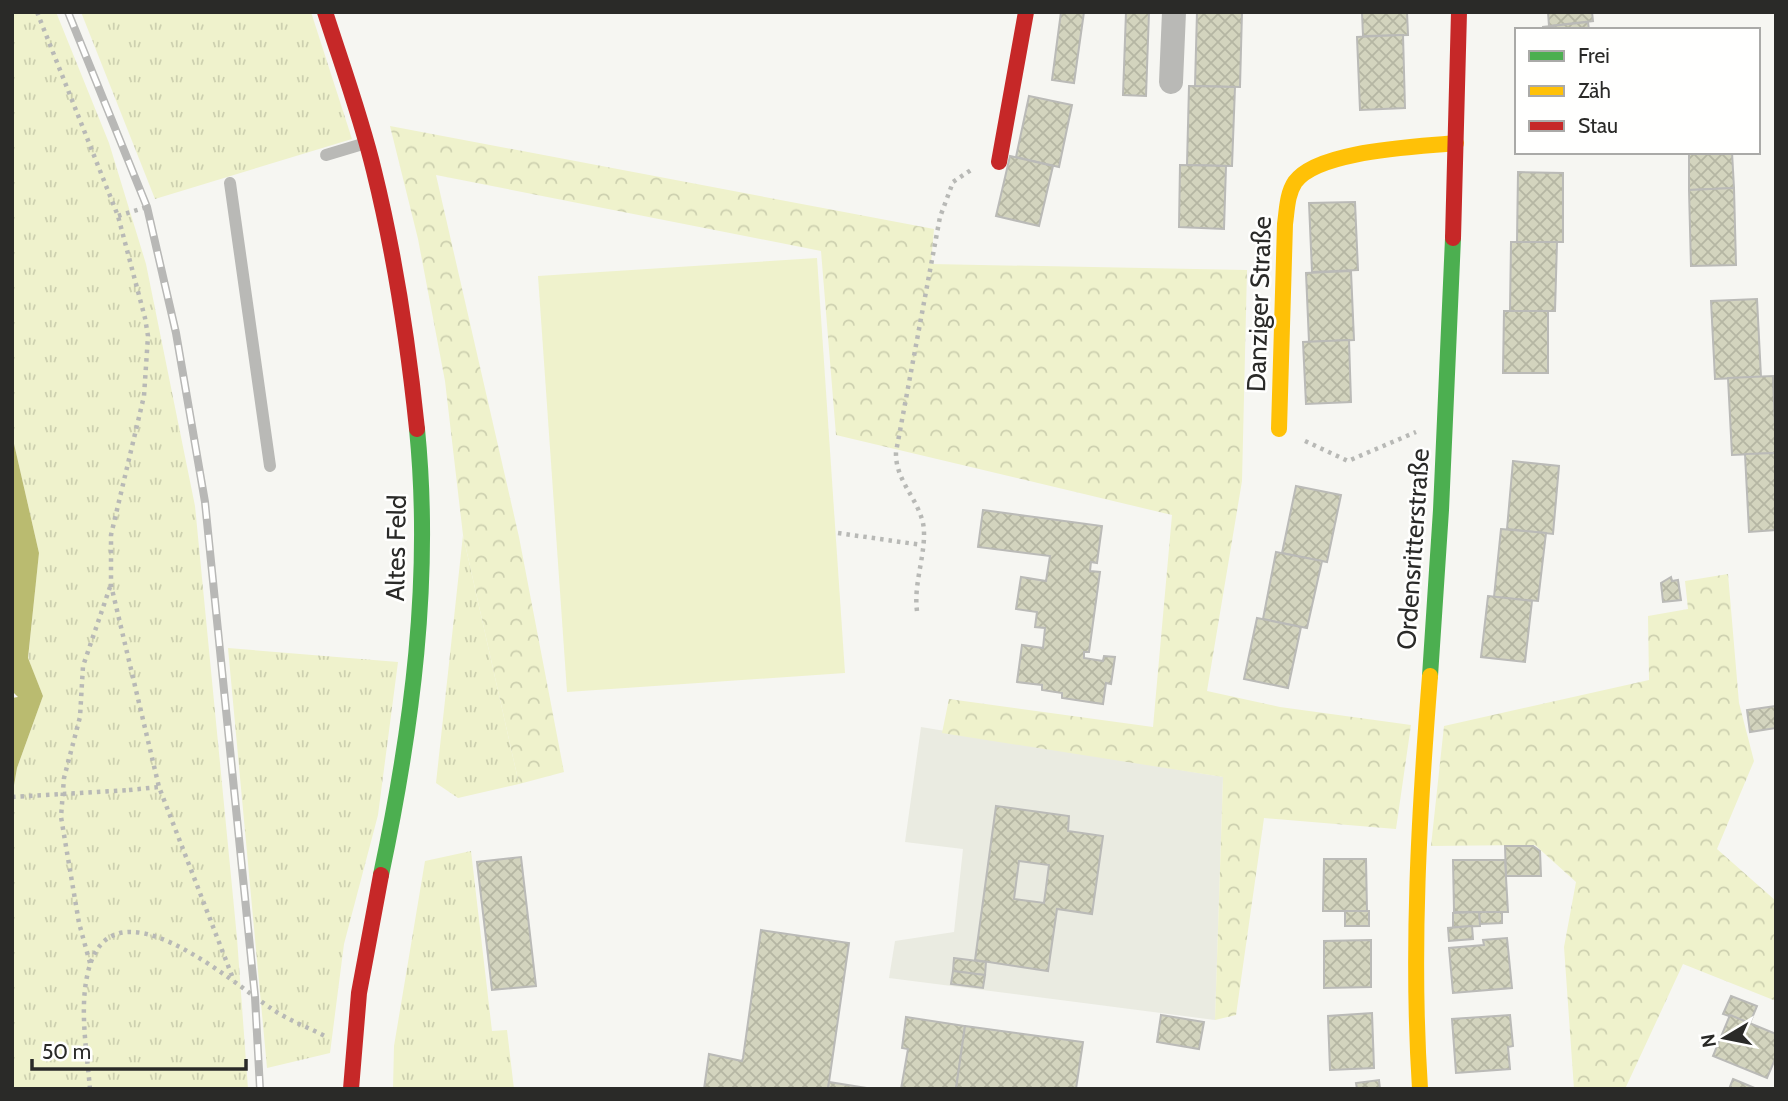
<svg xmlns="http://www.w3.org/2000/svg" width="1788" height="1101" font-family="Cabin,sans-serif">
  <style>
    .built { fill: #eaebe1 }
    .grass { fill: url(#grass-tufts) }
    .forest { fill: url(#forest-crowns) }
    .pitch { fill: #eff2cc }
    .water { fill: #babb70 }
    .building { fill: url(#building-cross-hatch); stroke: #babab7; stroke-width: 2; fill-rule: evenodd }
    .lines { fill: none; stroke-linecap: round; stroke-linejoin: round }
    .path { stroke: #b8b9b6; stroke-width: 4.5; stroke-dasharray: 3.5 5; stroke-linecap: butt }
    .lane { stroke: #b9b9b6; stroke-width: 12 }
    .street { stroke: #b9b9b6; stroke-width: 24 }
    .fast { stroke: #4caf50; stroke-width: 16 }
    .slow { stroke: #ffc107; stroke-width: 16 }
    .jam { stroke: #c62828; stroke-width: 16 }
    .rail-casing { stroke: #b8b8b6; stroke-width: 8 }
    .rail { stroke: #fffffe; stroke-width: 5; stroke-dasharray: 16; stroke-linecap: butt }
    .path-bridge { stroke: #b8b9b6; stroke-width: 4.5; stroke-dasharray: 3.5 5; stroke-linecap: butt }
    .labels { text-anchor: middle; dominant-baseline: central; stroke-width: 5; stroke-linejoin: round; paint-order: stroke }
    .street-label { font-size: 26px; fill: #2a2a28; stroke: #fffffe }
  </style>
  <defs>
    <pattern id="grass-tufts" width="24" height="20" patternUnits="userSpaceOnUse" patternTransform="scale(1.75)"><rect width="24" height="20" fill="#eff2cc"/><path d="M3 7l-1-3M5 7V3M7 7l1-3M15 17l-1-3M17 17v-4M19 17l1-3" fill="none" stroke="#cdd0af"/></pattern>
    <pattern id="forest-crowns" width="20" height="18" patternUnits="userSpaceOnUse" patternTransform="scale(1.75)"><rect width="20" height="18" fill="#eff2cc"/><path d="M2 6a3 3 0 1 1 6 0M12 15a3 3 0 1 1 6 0" fill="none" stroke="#cdd0af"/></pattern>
    <pattern id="building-cross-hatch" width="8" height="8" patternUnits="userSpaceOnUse" patternTransform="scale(1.75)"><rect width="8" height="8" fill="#d3d4be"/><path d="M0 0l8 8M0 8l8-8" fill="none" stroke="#b5b6a3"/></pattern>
  </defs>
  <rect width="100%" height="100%" fill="#f6f6f2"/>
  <polygon class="built" points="921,727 1223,777 1215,1020 889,978 895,941 954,932 963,849 905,842"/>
  <g class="grass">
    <polygon points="12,12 56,12 109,143 146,264 195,506 237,938 248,1089 12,1089 12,797 17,768 43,696 28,659 39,553 12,435"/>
    <polygon points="81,12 311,12 352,139 155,199"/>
    <polygon points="463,535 519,784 458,798 436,783"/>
    <polygon points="228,648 398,662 378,815 344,944 330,1053 267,1068"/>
    <polygon points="471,851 492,1031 507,1030 514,1089 393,1089 394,1046 425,861"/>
  </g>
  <g class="forest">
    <polygon points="390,126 934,229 931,264 1247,270 1242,481 1207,691 1280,707 1411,725 1396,829 1264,818 1236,1015 1215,1020 1223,777 942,733 949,699 1153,727 1172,515 836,435 821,251 436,175 519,537 564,772 519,784 463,535 445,381 418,239"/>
    <polygon points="1728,574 1739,703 1754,761 1717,849 1776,901 1776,1001 1683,964 1625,1089 1574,1089 1564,947 1576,882 1535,845 1431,846 1444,726 1649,680 1648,616 1688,609 1685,581"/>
  </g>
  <polygon class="pitch" points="817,258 845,673 567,692 538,276"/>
  <polygon class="water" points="12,435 39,553 28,658 43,696 17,768 12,797 12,698 18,697 12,691"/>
  <g class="building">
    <polygon points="1061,12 1084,12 1074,83 1052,80"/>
    <polygon points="1126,12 1149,12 1146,96 1123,95"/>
    <polygon points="1197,12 1242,12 1240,87 1195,86"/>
    <polygon points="1362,12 1407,12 1408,35 1363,36"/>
    <polygon points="1548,12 1592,12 1593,21 1549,26"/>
    <polygon points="1588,22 1589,30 1543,30 1543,27"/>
    <polygon points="1403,35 1405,108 1360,110 1357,37"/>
    <polygon points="1189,86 1235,87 1232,166 1187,165"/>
    <polygon points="1029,96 1072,105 1059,167 1016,157"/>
    <polygon points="1689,152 1732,152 1734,188 1689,190"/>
    <polygon points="1010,156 1053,166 1039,226 996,216"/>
    <polygon points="1180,165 1226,166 1224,229 1179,227"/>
    <polygon points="1518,172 1563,173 1563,242 1517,242"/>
    <polygon points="1734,188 1736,265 1691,266 1689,190"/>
    <polygon points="1355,202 1358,270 1312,272 1309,203"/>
    <polygon points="1511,242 1557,242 1555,311 1510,311"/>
    <polygon points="1351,271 1354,340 1309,342 1306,273"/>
    <polygon points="1757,299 1761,377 1715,379 1711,301"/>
    <polygon points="1504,311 1548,311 1548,373 1503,373"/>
    <polygon points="1349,340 1351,402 1306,404 1303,342"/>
    <polygon points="1773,376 1776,453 1732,455 1728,378"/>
    <polygon points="1776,453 1776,530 1749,532 1745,454"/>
    <polygon points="1513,461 1559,466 1553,534 1507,529"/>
    <polygon points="1296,486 1341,495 1327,562 1282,553"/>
    <polygon points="983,510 1102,526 1097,563 1091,562 1090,571 1100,572 1089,652 1084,652 1084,658 1103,661 1104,656 1115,657 1111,684 1106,683 1103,704 1062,698 1062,693 1042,690 1042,685 1017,682 1022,645 1043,648 1045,628 1035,627 1037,612 1016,609 1021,577 1046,581 1050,556 978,547"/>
    <polygon points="1501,529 1546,533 1538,601 1494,597"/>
    <polygon points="1276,552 1322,561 1307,628 1263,619"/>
    <polygon points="1671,577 1672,581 1678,580 1681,600 1663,602 1661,583"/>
    <polygon points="1488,596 1532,601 1525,662 1481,657"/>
    <polygon points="1257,618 1301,627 1288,688 1244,679"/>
    <polygon points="1776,706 1776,728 1750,732 1747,710"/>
    <path d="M996,806L1069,816L1068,831L1103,836L1092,914L1057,909L1048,971L975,960ZM1019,861L1049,865L1044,903L1014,899Z"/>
    <polygon points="1505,846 1533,846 1540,851 1541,876 1506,876"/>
    <polygon points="521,857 536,986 492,990 477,862"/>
    <polygon points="1324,859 1366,859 1367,911 1323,911"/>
    <polygon points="1453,860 1505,860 1508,912 1454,912"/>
    <rect x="1345" y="911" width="24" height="15"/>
    <polygon points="1479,912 1502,912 1502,923 1480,924"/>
    <polygon points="1479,912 1480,926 1453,927 1453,913"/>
    <polygon points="1472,926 1473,939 1449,941 1448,928"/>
    <polygon points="761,930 849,943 828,1089 704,1089 709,1054 742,1061 743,1058"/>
    <polygon points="1507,938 1512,988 1453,993 1449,948 1484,945 1483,940"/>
    <polygon points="1371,940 1371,987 1324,988 1324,941"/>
    <polygon points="954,958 986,962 985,975 953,971"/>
    <polygon points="953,971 985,975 983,988 951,984"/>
    <polygon points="1731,996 1757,1006 1750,1023 1723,1014"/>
    <polygon points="1372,1013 1374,1068 1330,1070 1328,1016"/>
    <polygon points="1161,1015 1204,1022 1199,1049 1157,1042"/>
    <polygon points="1510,1015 1513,1046 1508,1047 1510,1069 1456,1073 1452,1019"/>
    <polygon points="1730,1015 1776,1034 1776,1057 1767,1078 1713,1056"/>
    <polygon points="906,1017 965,1026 956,1089 901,1089 908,1049 902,1048"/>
    <polygon points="965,1026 1083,1042 1076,1089 956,1089"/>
    <polygon points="1733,1079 1757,1089 1729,1089"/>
    <polygon points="1379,1080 1380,1089 1357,1089 1356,1083"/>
    <polygon points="829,1082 873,1089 828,1089"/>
  </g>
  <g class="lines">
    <g class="path">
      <polyline points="37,12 118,216 145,318 148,336 144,396 111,535 111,585 159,787 234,981"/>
      <polyline points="118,216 147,207"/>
      <polyline points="1305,441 1348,461 1416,432"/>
      <polyline points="838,533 922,545"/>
      <path d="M917,611C913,582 928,549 923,523C917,497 895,480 896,452L940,217L953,182L971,170"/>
      <polyline points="129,790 159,787"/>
      <polyline points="90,963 79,923 61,817 64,778 80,717 83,666 110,587"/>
      <path d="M90,1089C87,1052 79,1009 88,972C111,875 230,981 272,1009C288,1020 307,1027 325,1036"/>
    </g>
    <g class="lane">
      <polyline points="326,155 366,143"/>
      <polyline points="230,183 270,466"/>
    </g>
    <polyline class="street" points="1171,82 1174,12"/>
    <g class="fast">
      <polyline points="1430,676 1441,510 1453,238"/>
      <path d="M381,875C412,728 432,580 417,429"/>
    </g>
    <g class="slow">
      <path d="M1279,429L1285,224C1287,210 1287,194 1295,182C1318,150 1418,147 1456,143"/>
      <path d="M1420,1089C1411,951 1419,814 1430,676"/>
    </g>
    <g class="jam">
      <path d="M325,12C342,65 361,117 374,171C395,256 408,342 417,429"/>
      <polyline points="999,162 1026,12"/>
      <polyline points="1453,238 1459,12"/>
      <polyline points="351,1089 359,993 381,875"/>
    </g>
    <g class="rail-casing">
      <polyline id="rail" points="68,12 147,207 176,333 205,502 255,997 260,1089"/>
    </g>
    <use href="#rail" class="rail"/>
    <polyline class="path-bridge" points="12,797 129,790"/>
  </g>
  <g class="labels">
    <g class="street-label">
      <text transform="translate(1259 304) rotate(-88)">Danziger Straße</text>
      <text transform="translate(396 548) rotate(-89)">Altes Feld</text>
      <text transform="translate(1413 549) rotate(-86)">Ordensritterstraße</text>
    </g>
  </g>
  <rect width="1788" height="1101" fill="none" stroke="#2a2a28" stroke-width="28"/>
  <rect x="1515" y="28" width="245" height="126" fill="#fffffe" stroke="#aaaaa8" stroke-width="2"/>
  <rect x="1529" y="51" width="35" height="10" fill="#4caf50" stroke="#aaaaa8" stroke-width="2"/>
  <text x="1578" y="63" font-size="21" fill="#2a2a28">Frei</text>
  <rect x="1529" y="86" width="35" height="10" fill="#ffc107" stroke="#aaaaa8" stroke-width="2"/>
  <text x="1578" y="98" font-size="21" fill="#2a2a28">Zäh</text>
  <rect x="1529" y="121" width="35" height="10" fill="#c62828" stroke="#aaaaa8" stroke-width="2"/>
  <text x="1578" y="133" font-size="21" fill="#2a2a28">Stau</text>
  <g transform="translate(1725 1038) rotate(260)" stroke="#fffffe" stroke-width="5" paint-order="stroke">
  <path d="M0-5L12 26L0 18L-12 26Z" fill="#2a2a28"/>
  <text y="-10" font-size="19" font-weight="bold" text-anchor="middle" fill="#2a2a28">N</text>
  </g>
  <path d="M32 1059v10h214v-10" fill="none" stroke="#2a2a28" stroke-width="3.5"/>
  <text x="42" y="1059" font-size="21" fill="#2a2a28" stroke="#fffffe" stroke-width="5" paint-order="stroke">50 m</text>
</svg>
